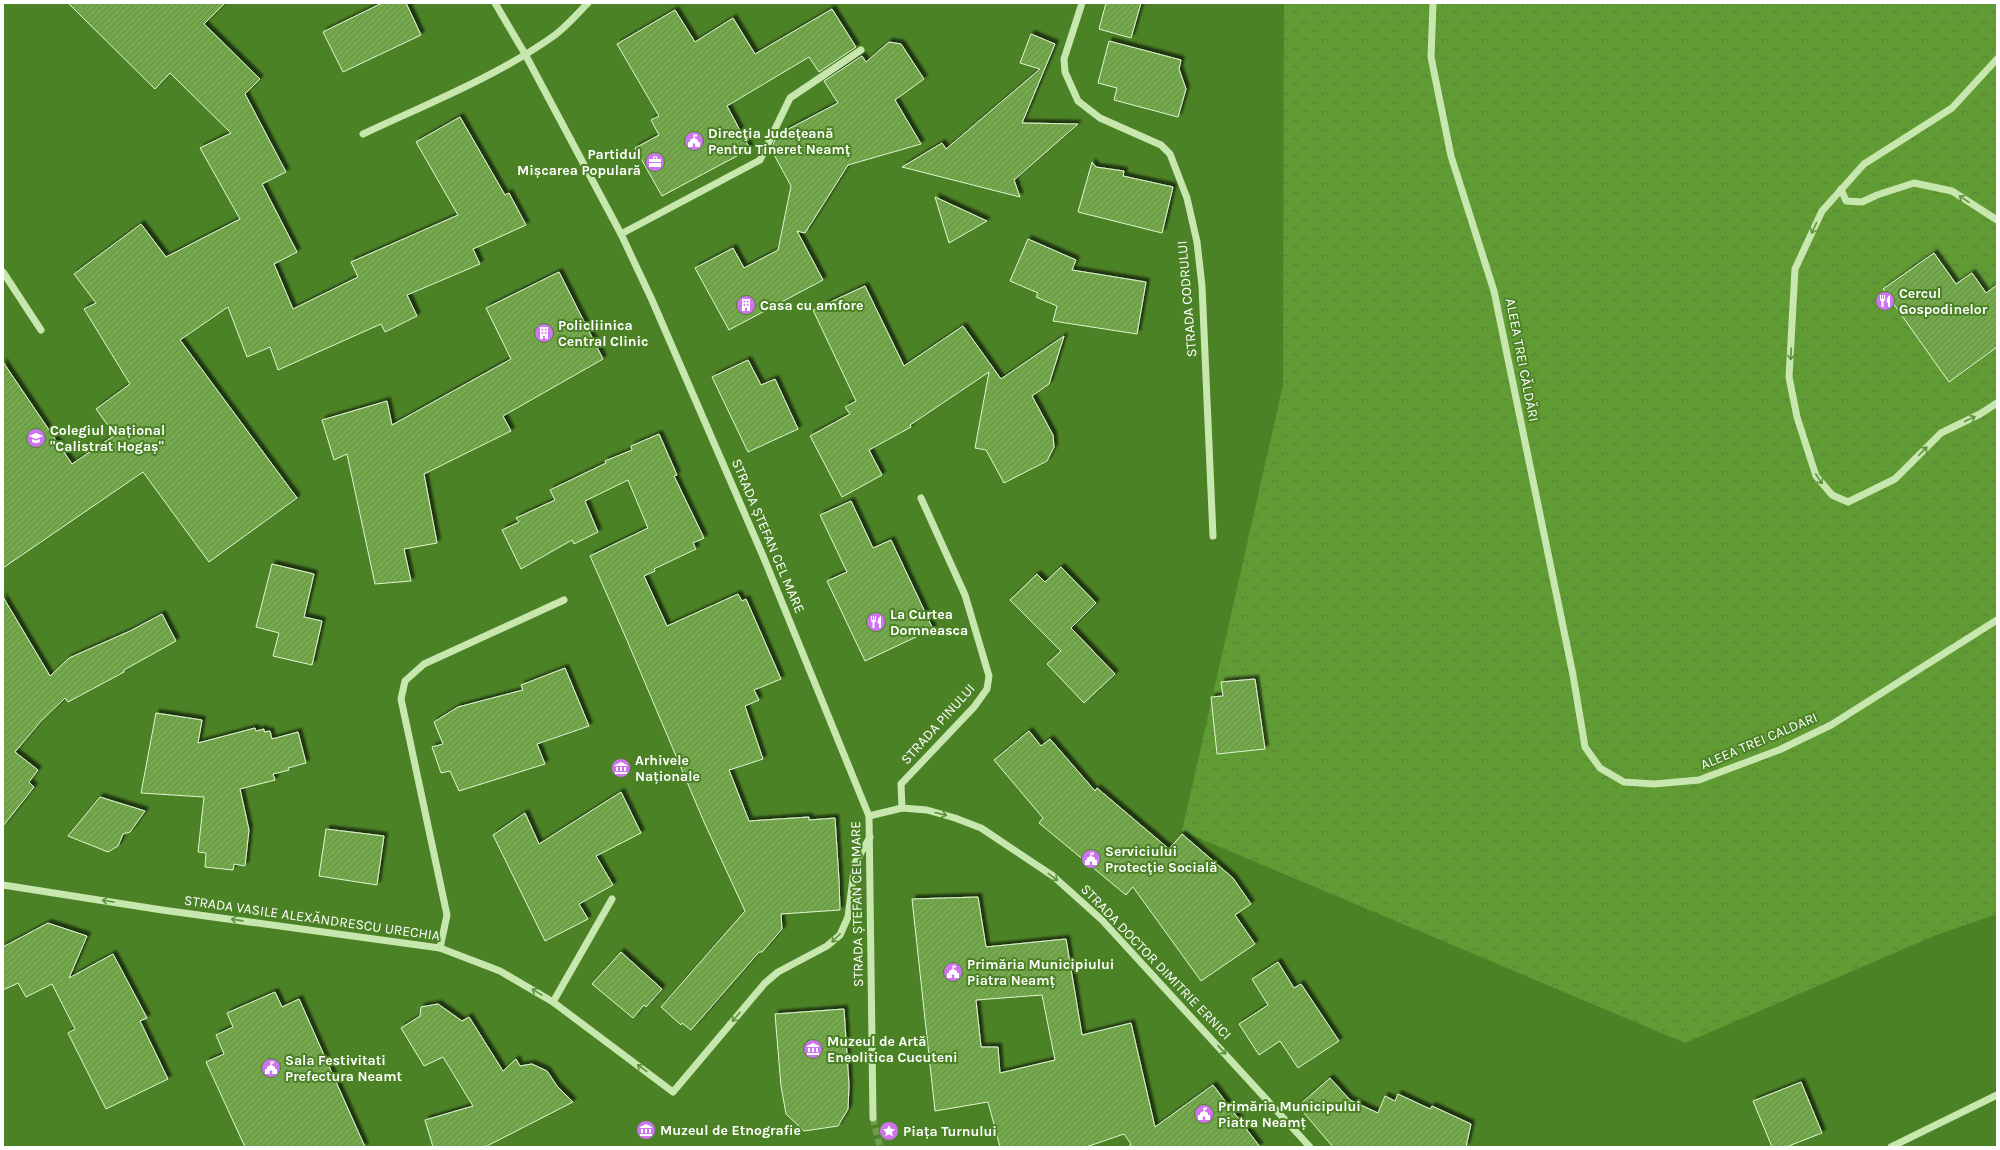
<svg xmlns="http://www.w3.org/2000/svg" width="2000" height="1150" font-family="Karla,sans-serif">
  <style>
    .forest { fill: url(#forest-crowns) }
    .building { fill: url(#building-hatch); stroke: #e1f5d2; fill-rule: evenodd; filter: url(#shadow) }
    .lines { fill: none; stroke-linecap: round; stroke-linejoin: round }
    .minor-tunnel { stroke: #709b51; stroke-width: 7; stroke-dasharray: 7 3.5; stroke-linecap: butt }
    .minor { stroke: #c7e7af; stroke-width: 7 }
    .oneway { stroke: #5e913b }
    .labels { text-anchor: middle; dominant-baseline: central; stroke-width: 4; stroke-linejoin: round; paint-order: stroke }
    .poi-label { font-size: 14px; font-weight: bold; fill: #fff; stroke: #4c8226; text-anchor: start }
    .street-label { font-size: 14px; fill: #fff; stroke: #4c8226 }
  </style>
  <defs>
    <pattern id="forest-crowns" width="20" height="18" patternUnits="userSpaceOnUse"><rect width="20" height="18" fill="#619b34"/><path d="M2 6a3 3 0 1 1 6 0M12 15a3 3 0 1 1 6 0" fill="none" stroke="#5a7f3c"/></pattern>
    <pattern id="building-hatch" width="6" height="6" patternUnits="userSpaceOnUse"><rect width="6" height="6" fill="#73a84b"/><path d="M-1 1l2-2M0 6l6-6M5 7l2-2" fill="none" stroke="#678c4b"/></pattern>
    <filter id="shadow"><feDropShadow dx="3.5" dy="-3.5" stdDeviation="1" flood-color="#0009"/></filter>
  </defs>
  <rect width="100%" height="100%" fill="#4c8226"/>
  <polygon class="forest" points="1284,3 1997,3 1997,914 1939,934 1685,1043 1182,831 1283,385"/>
  <g class="building">
    <polygon points="68,3 225,3 204,24 260,79 245,94 286,172 262,184 297,252 274,264 293,309 358,277 351,262 458,215 416,142 460,117 505,195 509,193 526,225 473,249 480,264 407,295 417,316 385,332 381,324 278,370 270,347 247,357 228,307 180,340 297,498 209,562 143,472 3,568 3,362 72,464 115,435 96,409 130,384 84,309 96,303 74,274 141,224 166,257 240,219 200,148 231,133 170,73 155,89"/>
    <polygon points="382,3 406,3 421,35 343,72 323,32"/>
    <polygon points="1106,3 1141,3 1131,38 1099,29"/>
    <polygon points="832,9 856,47 819,72 809,57 727,106 750,149 662,196 635,148 659,135 651,120 659,116 617,44 675,10 695,42 733,18 755,54"/>
    <polygon points="1031,34 1055,44 1022,123 1078,124 1014,180 1020,197 902,167 942,143 946,149 1040,69 1020,63"/>
    <polygon points="1109,41 1181,60 1179,69 1186,89 1178,117 1114,100 1117,88 1098,83"/>
    <polygon points="889,42 901,44 924,79 895,100 921,144 848,165 805,233 797,231 823,280 729,330 695,268 733,248 744,268 778,250 791,186 771,149 777,135 838,103 824,81 862,56 866,62"/>
    <polygon points="1092,162 1096,167 1124,171 1123,176 1173,187 1162,233 1078,212"/>
    <polygon points="935,197 987,221 949,243"/>
    <polygon points="1028,239 1076,260 1072,270 1146,282 1137,334 1053,321 1057,306 1036,297 1038,293 1010,281"/>
    <polygon points="1934,253 1956,284 1972,273 1986,293 1997,285 1997,347 1949,382 1883,289"/>
    <polygon points="559,272 603,359 503,416 511,431 424,474 437,543 404,549 411,581 375,584 347,454 334,460 322,420 387,401 392,425 511,359 486,308"/>
    <polygon points="865,286 904,366 963,326 1001,379 1064,336 1049,384 1032,396 1053,435 1054,447 1047,461 1004,483 986,450 975,448 989,372 910,425 911,427 869,450 882,475 842,497 810,436 850,414 845,407 856,401 813,310"/>
    <polygon points="748,360 761,385 775,379 798,429 748,452 712,377"/>
    <polygon points="659,434 677,475 674,476 704,538 693,543 696,549 654,569 655,571 644,576 667,626 738,594 742,601 746,599 781,679 754,690 759,700 745,706 763,759 729,770 749,821 809,817 809,820 835,818 839,880 840,910 781,914 782,929 762,952 759,952 691,1030 682,1023 681,1025 661,1007 745,911 704,822 626,638 590,556 648,528 628,480 585,501 598,532 574,544 572,540 521,569 502,530 519,522 516,518 555,500 550,490 606,463 605,461 632,450 631,446"/>
    <polygon points="851,501 873,548 891,540 933,629 865,661 827,581 847,572 820,515"/>
    <polygon points="272,564 314,574 304,617 322,621 312,665 273,656 279,633 256,627"/>
    <polygon points="1061,567 1096,603 1071,628 1115,674 1084,703 1047,664 1061,651 1010,600 1037,574 1045,582"/>
    <polygon points="3,597 50,676 69,658 130,631 162,614 176,641 124,670 124,672 68,702 65,698 41,721 15,752 38,770 29,782 34,787 3,826"/>
    <polygon points="565,668 589,726 537,744 545,764 459,791 450,771 441,773 432,747 443,744 434,722 458,707 523,690 521,685"/>
    <polygon points="1255,679 1265,749 1217,754 1211,697 1223,696 1221,682"/>
    <polygon points="156,713 202,720 198,743 255,728 256,731 264,729 264,732 270,731 272,739 298,732 306,763 288,768 289,770 273,774 275,780 240,789 249,830 245,866 234,864 233,870 205,867 206,853 198,852 204,797 141,793"/>
    <polygon points="1029,731 1041,746 1050,739 1095,791 1097,788 1169,849 1182,834 1233,878 1251,904 1235,915 1255,944 1201,981 1133,887 1126,895 1039,823 1043,818 994,760"/>
    <polygon points="621,792 641,833 596,856 613,885 579,904 588,919 545,941 493,835 525,813 539,844"/>
    <polygon points="100,797 145,811 130,832 123,834 118,846 108,852 68,836"/>
    <polygon points="326,829 384,836 377,885 319,876"/>
    <path d="M978,897L986,947L1066,939L1082,1035L1131,1023L1155,1127L1213,1085L1260,1147H1128L1131,1144L1124,1134L1086,1147H1000L988,1102L935,1111L912,899ZM1042,995L1055,1060L1000,1073L998,1047H981L976,1000Z"/>
    <polygon points="48,923 87,936 69,978 113,954 147,1018 140,1021 168,1079 106,1109 68,1033 75,1029 52,984 26,997 18,983 3,990 3,947"/>
    <polygon points="621,952 662,989 646,1007 644,1005 633,1018 592,984"/>
    <polygon points="1278,962 1294,988 1301,984 1339,1041 1298,1068 1280,1041 1259,1055 1239,1024 1268,1005 1252,979"/>
    <polygon points="275,992 282,1007 299,999 365,1147 245,1147 206,1062 224,1054 216,1035 233,1027 227,1013"/>
    <polygon points="438,1004 462,1021 469,1017 503,1071 516,1059 520,1066 532,1064 547,1071 557,1086 573,1102 485,1147 433,1147 425,1120 473,1106 443,1057 424,1066 401,1028 420,1016 421,1007"/>
    <polygon points="844,1009 849,1085 848,1109 838,1126 804,1131 786,1114 781,1086 775,1014"/>
    <polygon points="1330,1078 1350,1100 1378,1113 1385,1096 1395,1101 1398,1094 1430,1109 1432,1106 1471,1124 1466,1147 1333,1147 1298,1106"/>
    <polygon points="1801,1082 1822,1133 1786,1147 1772,1147 1753,1101"/>
  </g>
  <g class="lines">
    <polyline class="minor-tunnel" points="873,1118 880,1147"/>
    <g class="minor">
      <polyline points="495,3 525,54 621,234 652,300 763,556 869,816 873,1118"/>
      <polyline points="1082,3 1064,59 1065,72 1078,101 1100,118 1161,145 1170,154 1187,198 1197,242 1202,286 1213,536"/>
      <polyline points="1433,3 1431,57 1451,156 1494,291 1573,675 1585,747 1600,768 1624,782 1654,784 1699,780 1779,750 1831,725 1997,620"/>
      <polyline points="1997,59 1952,108 1864,164 1822,211 1795,269 1789,377 1797,417 1816,476 1832,495 1848,502 1895,479 1941,433 1980,414 1997,403"/>
      <path d="M363,134C427,104 498,76 555,35C567,26 578,13 588,3"/>
      <polyline points="1841,189 1846,201 1862,202 1877,195 1914,183 1952,191 1997,220"/>
      <polyline points="621,234 760,160 790,98 861,50"/>
      <polyline points="3,272 41,330"/>
      <polyline points="902,808 901,784 974,707 987,689 989,676 965,595 921,498"/>
      <polyline points="869,816 902,808 927,810 955,818 981,828 1053,876 1102,920 1310,1147"/>
      <polyline points="3,885 162,910 440,948 500,971 553,1002 673,1092 765,983 778,972 827,946 840,935 848,917 855,863 870,837"/>
      <polyline points="440,948 447,915 401,699 405,681 424,664 564,600"/>
      <polyline points="553,1002 612,899"/>
      <polyline points="1891,1147 1997,1095"/>
    </g>
  </g>
  <defs><path id="oneway-shaft" d="M-6 0H5M1.5-3L5.5 0L1.5 3" fill="none" stroke-width="1.6" stroke-linecap="round" stroke-linejoin="round"/></defs>
  <g class="oneway">
    <use href="#oneway-shaft" transform="translate(1964 199) rotate(-146)"/>
    <use href="#oneway-shaft" transform="translate(1814 228) rotate(115)"/>
    <use href="#oneway-shaft" transform="translate(1791 354) rotate(93)"/>
    <use href="#oneway-shaft" transform="translate(1970 419) rotate(-25)"/>
    <use href="#oneway-shaft" transform="translate(1923 451) rotate(-46)"/>
    <use href="#oneway-shaft" transform="translate(1819 479) rotate(56)"/>
    <use href="#oneway-shaft" transform="translate(941 814) rotate(14)"/>
    <use href="#oneway-shaft" transform="translate(1053 877) rotate(38)"/>
    <use href="#oneway-shaft" transform="translate(108 901) rotate(-171)"/>
    <use href="#oneway-shaft" transform="translate(237 920) rotate(-172)"/>
    <use href="#oneway-shaft" transform="translate(836 938) rotate(135)"/>
    <use href="#oneway-shaft" transform="translate(537 992) rotate(-149)"/>
    <use href="#oneway-shaft" transform="translate(736 1017) rotate(130)"/>
    <use href="#oneway-shaft" transform="translate(1222 1050) rotate(47)"/>
    <use href="#oneway-shaft" transform="translate(642 1068) rotate(-143)"/>
  </g>
  <defs>
    <g id="civic-disc" transform="scale(1)"><circle r="9.5" fill="#ce74ef" stroke="#4c8226"/><path d="M-.6-6.5H3V-4.5H.6V-3L4-1V1h2V6H-6V1h2V-1L-.6-3ZM-1.2 2.5V6h2.4V2.5Z" fill="#fff"/></g>
    <g id="office-disc" transform="scale(1)"><circle r="9.5" fill="#ce74ef" stroke="#4c8226"/><path d="M-6-3h4V-5.5h4V-3h4V5H-6ZM-1-4.5V-3h2v-1.5ZM-6 0V1H6V0Z" fill="#fff"/></g>
    <g id="restaurant-disc" transform="scale(1)"><circle r="9.5" fill="#ce74ef" stroke="#4c8226"/><path d="M-5-6h1v4h1v-4h1v4h1v-4h1v5L-1.5 .5V6h-2V.5L-5-1ZM5-6V6H3V1.5H1.5Q1.5-4 5-6Z" fill="#fff"/></g>
    <g id="building-disc" transform="scale(1)"><circle r="9.5" fill="#ce74ef" stroke="#4c8226"/><path d="M-4-6H4V6H1V3H-1V6H-4ZM-2.5-4.3h1.7v1.8h-1.7ZM.8-4.3h1.7v1.8H.8ZM-2.5-1h1.7V.8h-1.7ZM.8-1h1.7V.8H.8Z" fill="#fff"/></g>
    <g id="university-disc" transform="scale(1)"><circle r="9.5" fill="#ce74ef" stroke="#4c8226"/><path d="M0-5L7-2L0 1L-7-2ZM-4 1L0 2.5L4 1V4Q0 6-4 4Z" fill="#fff"/></g>
    <g id="museum-disc" transform="scale(1)"><circle r="9.5" fill="#ce74ef" stroke="#4c8226"/><path d="M0-6L6-3V-2H-6V-3ZM-5-1h2V3h-2ZM-1-1h2V3h-2ZM3-1h2V3H3ZM-6 4H6V6H-6Z" fill="#fff"/></g>
    <g id="sight-disc" transform="scale(1)"><circle r="9.5" fill="#ce74ef" stroke="#4c8226"/><path d="M0-6L1.8-2.2L6-1.7L2.9 1.2L3.7 5.4L0 3.3L-3.7 5.4L-2.9 1.2L-6-1.7L-1.8-2.2Z" fill="#fff"/></g>
  </defs>
  <g fill-rule="evenodd">
    <use href="#civic-disc" x="694" y="141"/>
    <use href="#office-disc" x="655" y="162"/>
    <use href="#restaurant-disc" x="1885" y="301"/>
    <use href="#building-disc" x="746" y="305"/>
    <use href="#building-disc" x="544" y="333"/>
    <use href="#university-disc" x="36" y="438"/>
    <use href="#restaurant-disc" x="876" y="622"/>
    <use href="#museum-disc" x="621" y="768"/>
    <use href="#civic-disc" x="1091" y="859"/>
    <use href="#civic-disc" x="953" y="972"/>
    <use href="#museum-disc" x="813" y="1049"/>
    <use href="#civic-disc" x="271" y="1068"/>
    <use href="#civic-disc" x="1204" y="1114"/>
    <use href="#museum-disc" x="646" y="1130"/>
    <use href="#sight-disc" x="889" y="1131"/>
  </g>
  <g class="labels">
    <g class="poi-label">
      <text x="708" y="133">Direcţia Judeţeană<tspan x="708" dy="16">Pentru Tineret Neamţ</tspan></text>
      <text x="641" y="154" text-anchor="end">Partidul<tspan x="641" dy="16">Mișcarea Populară</tspan></text>
      <text x="1899" y="293">Cercul<tspan x="1899" dy="16">Gospodinelor</tspan></text>
      <text x="760" y="305">Casa cu amfore</text>
      <text x="558" y="325">Policliinica<tspan x="558" dy="16">Central Clinic</tspan></text>
      <text x="50" y="430">Colegiul Național<tspan x="50" dy="16">"Calistrat Hogaș"</tspan></text>
      <text x="890" y="614">La Curtea<tspan x="890" dy="16">Domneasca</tspan></text>
      <text x="635" y="760">Arhivele<tspan x="635" dy="16">Naționale</tspan></text>
      <text x="1105" y="851">Serviciului<tspan x="1105" dy="16">Protecţie Socială</tspan></text>
      <text x="967" y="964">Primăria Municipiului<tspan x="967" dy="16">Piatra Neamț</tspan></text>
      <text x="827" y="1041">Muzeul de Artă<tspan x="827" dy="16">Eneolitica Cucuteni</tspan></text>
      <text x="285" y="1060">Sala Festivitati<tspan x="285" dy="16">Prefectura Neamt</tspan></text>
      <text x="1218" y="1106">Primăria Municipului<tspan x="1218" dy="16">Piatra Neamț</tspan></text>
      <text x="660" y="1130">Muzeul de Etnografie</text>
      <text x="903" y="1131">Piața Turnului</text>
    </g>
    <g class="street-label">
      <text transform="translate(1187 299) rotate(-95)">STRADA CODRULUI</text>
      <text transform="translate(1522 360) rotate(79)">ALEEA TREI CĂLDĂRI</text>
      <text transform="translate(768 536) rotate(67)">STRADA ȘTEFAN CEL MARE</text>
      <text transform="translate(938 724) rotate(-48)">STRADA PINULUI</text>
      <text transform="translate(1759 741) rotate(-23)">ALEEA TREI CALDARI</text>
      <text transform="translate(857 904) rotate(-91)">STRADA ȘTEFAN CEL MARE</text>
      <text transform="translate(312 918) rotate(8)">STRADA VASILE ALEXĂNDRESCU URECHIA</text>
      <text transform="translate(1156 962) rotate(46)">STRADA DOCTOR DIMITRIE ERNICI</text>
    </g>
  </g>
  <rect width="2000" height="1150" fill="none" stroke="#ffffff" stroke-width="8"/>
</svg>
